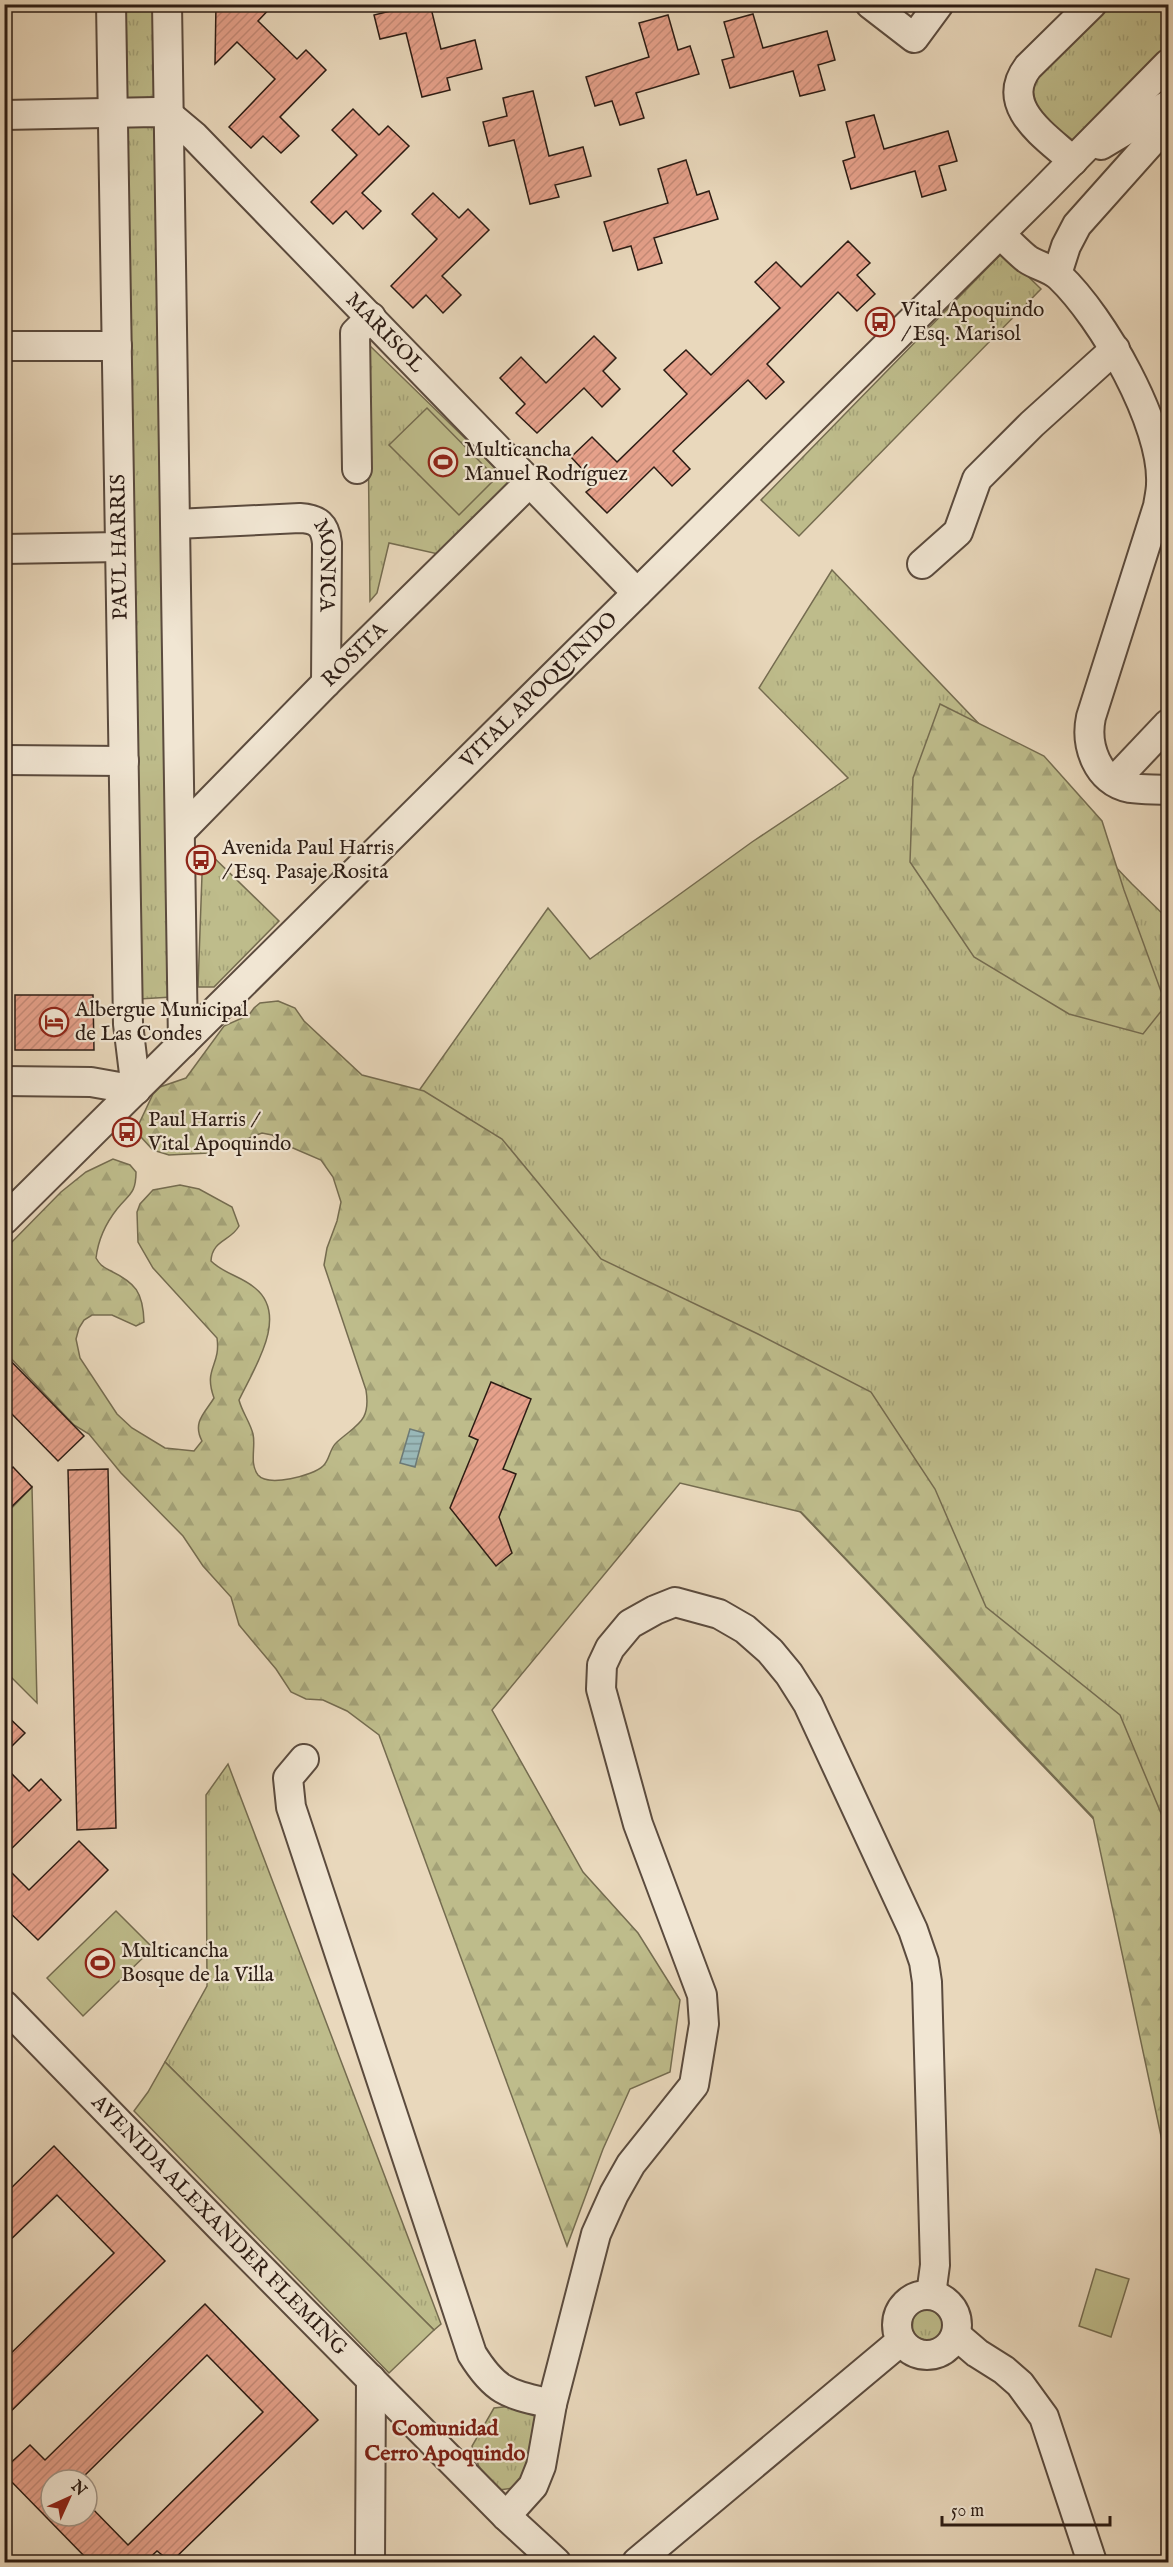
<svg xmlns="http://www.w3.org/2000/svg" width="1173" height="2567" font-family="'IM FELL English',serif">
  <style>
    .grass { fill: url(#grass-tufts); stroke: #756c50; stroke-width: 1.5 }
    .forest { fill: url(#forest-firs); stroke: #756c50; stroke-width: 1.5 }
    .green { fill: #bebc8b; stroke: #756c50; stroke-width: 1.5 }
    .water { fill: url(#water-rules); stroke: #6d7a76; stroke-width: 1.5 }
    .building { fill: url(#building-hatch); stroke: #2c1c14; stroke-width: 1.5; fill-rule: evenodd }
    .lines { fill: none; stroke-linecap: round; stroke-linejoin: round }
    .minor-casing { stroke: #5b4b3e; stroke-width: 32 }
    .minor { stroke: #f1e6d3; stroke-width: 28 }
    .labels { text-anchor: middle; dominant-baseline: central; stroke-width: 4.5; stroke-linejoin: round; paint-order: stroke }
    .poi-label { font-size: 21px; fill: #2c1c14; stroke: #f1e6d3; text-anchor: start }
    .street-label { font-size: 21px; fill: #2c1c14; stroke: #f1e6d3 }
    .neighbourhood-label { font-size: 22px; font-weight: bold; fill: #7a1f14; stroke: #f1e6d3 }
  </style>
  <defs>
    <pattern id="grass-tufts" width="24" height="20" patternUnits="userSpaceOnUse" patternTransform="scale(1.5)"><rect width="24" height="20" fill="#bebc8b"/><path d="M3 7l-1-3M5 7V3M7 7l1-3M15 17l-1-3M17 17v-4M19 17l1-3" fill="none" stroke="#a3a177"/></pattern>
    <pattern id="forest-firs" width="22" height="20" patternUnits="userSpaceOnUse" patternTransform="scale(1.5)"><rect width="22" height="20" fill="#bebc8b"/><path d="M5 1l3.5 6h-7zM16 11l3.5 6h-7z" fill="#a3a177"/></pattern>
    <pattern id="water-rules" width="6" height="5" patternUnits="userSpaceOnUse" patternTransform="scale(1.5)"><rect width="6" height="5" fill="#99b8b8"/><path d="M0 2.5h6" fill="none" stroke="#7d9594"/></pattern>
    <pattern id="building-hatch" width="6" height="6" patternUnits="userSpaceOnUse" patternTransform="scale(1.5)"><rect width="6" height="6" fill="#e6a18b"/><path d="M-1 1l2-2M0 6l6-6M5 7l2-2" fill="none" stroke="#c58a77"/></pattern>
  </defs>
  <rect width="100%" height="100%" fill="#e9d8bc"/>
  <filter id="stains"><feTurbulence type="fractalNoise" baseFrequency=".00333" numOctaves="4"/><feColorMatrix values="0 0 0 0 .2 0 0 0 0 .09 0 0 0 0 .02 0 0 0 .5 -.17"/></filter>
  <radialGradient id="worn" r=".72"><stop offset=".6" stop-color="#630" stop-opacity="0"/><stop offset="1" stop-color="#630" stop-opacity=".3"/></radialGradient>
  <g class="grass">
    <polygon points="126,5 156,5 172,997 139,999"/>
    <polygon points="1103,5 1168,5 1168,44 1071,142 1037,108 1031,83"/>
    <polygon points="1003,252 1041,289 799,536 761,500"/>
    <polygon points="367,343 509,481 438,554 389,543 377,593 370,601"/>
    <polygon points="832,570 1132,884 1168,919 1168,1897 723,1431 406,1109 548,908 590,959 752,842 848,778 759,688"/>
    <polygon points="203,847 279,921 214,987 198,987"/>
    <polygon points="228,1764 441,2324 434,2330 165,2062 207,1986 206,1795"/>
    <polygon points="927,2303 952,2331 938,2345 912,2335 913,2316"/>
    <polygon points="512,2406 537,2415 521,2487 499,2490 479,2467 472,2446 494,2408"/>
  </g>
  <g class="forest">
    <polygon points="940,704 1044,756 1102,821 1124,890 1166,1005 1143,1034 1069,1014 974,957 910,862 913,778"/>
    <path d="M278,1001L295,1008L304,1021L362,1075L424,1091L502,1139L601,1259L758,1334L871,1392L935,1489L986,1607L1120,1715L1168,1830V2146L1164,2150L1093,1817L801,1512L680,1483L492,1710L583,1872L638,1933L680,2000L670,2072L630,2089L603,2149L567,2246L379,1735L347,1711L323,1700L306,1699L291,1692L276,1669L239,1625L231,1597L203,1566L183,1536L121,1473L89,1434L74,1425L5,1352L4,1250L61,1192L86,1172L113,1159L130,1165L136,1172C136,1194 129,1194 117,1209C106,1223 98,1241 96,1258C100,1265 102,1266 109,1270C136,1283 143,1292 144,1322L136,1326L112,1315H92L84,1320L79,1328L76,1339L80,1358L117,1414L132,1428L165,1448L194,1451L202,1441C192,1422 205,1413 214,1398C203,1368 221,1366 217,1338L153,1268L138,1242L137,1212L140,1204L153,1190L180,1185L199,1189L232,1207L239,1226C231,1241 212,1240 211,1261C224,1274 241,1276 255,1288C290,1316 253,1370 239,1400C242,1412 250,1422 253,1434C256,1447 249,1463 258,1475C268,1487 313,1476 323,1466C330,1460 329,1449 337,1442C357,1424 371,1422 366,1390L324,1265L327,1248L337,1221L341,1202L333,1177L321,1160L286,1145L272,1135L262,1133L209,1153L169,1155L153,1150L141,1137L137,1128L153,1094L160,1087L186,1078L224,1026L249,1015L254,1008L260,1003Z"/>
  </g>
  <g class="green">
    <polygon points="427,408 496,478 459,515 389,445"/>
    <polygon points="32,1487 37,1703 4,1670 5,1515"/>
    <polygon points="116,1911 153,1948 83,2016 47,1978"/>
    <polygon points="165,2062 434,2330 389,2373 134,2111 148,2092"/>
    <polygon points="1096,2269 1129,2279 1111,2337 1079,2326"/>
  </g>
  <polygon class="water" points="410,1429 424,1433 415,1467 400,1463"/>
  <g class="building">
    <polygon points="216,4 274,4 258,21 297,59 306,50 326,70 280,117 299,136 281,153 263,136 251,148 229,127 275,79 237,42 215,64"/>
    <polygon points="398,4 430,4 441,49 475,40 482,69 447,78 450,90 422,97 406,33 380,39 374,15 399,9"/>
    <polygon points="753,14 763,48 827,31 835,60 818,65 825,90 800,96 793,71 730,88 722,60 734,57 724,22"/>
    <polygon points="668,15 678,50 690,46 699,74 636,93 644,118 620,125 612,101 595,106 586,77 649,57 639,23"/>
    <polygon points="533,91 549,156 583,147 591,176 555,185 559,197 530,204 514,140 489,146 483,122 507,116 503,98"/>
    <polygon points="353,109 379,135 388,126 409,146 362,193 381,211 363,229 346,211 333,224 311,202 357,155 332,130"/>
    <polygon points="874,115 884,149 948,131 957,161 939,166 946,190 922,197 915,171 851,189 843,161 855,157 846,122"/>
    <polygon points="686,160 697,195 709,191 718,219 654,238 662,263 638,270 631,246 613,251 604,222 668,203 658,169"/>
    <polygon points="433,193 459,218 468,209 489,230 442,276 461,295 443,313 426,295 413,308 391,286 437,239 412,214"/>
    <polygon points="848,241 870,263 857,275 875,294 857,311 838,292 767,364 784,382 766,399 748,380 673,451 690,469 672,486 654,467 607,513 586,492 596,484 571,457 592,437 617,462 687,394 664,370 686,350 711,375 780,308 755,282 776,262 801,287"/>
    <polygon points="594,336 616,358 603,371 620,389 602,407 584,388 537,433 516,413 525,404 500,378 521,357 546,383"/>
    <polygon points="15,995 93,995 94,1050 15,1050"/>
    <polygon points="4,1354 84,1436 58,1461 4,1406"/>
    <polygon points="491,1382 531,1399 503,1469 516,1474 499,1517 512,1553 496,1566 450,1508 478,1440 469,1436"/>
    <polygon points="13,1467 32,1487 4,1514 4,1476"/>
    <polygon points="108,1469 116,1828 77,1830 68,1470"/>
    <polygon points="4,1713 25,1733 4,1754"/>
    <polygon points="4,1766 29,1791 41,1779 61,1800 4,1856"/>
    <polygon points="79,1841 108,1870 38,1940 4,1907 4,1865 29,1890"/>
    <polygon points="54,2146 165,2261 4,2418 4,2360 114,2253 57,2195 4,2246 4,2195"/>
    <path d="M205,2304L318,2420L171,2562L157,2551L145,2562H90L4,2474V2469L30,2445L45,2460ZM207,2355L263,2412L128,2545L87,2503V2516H51V2480H80Z"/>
  </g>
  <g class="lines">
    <g class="minor-casing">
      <g id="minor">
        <polyline points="167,4 183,1043"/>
        <polyline points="870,4 914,38 939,4"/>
        <path id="s1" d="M4,115L156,112L169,115L194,136L637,593"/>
        <polyline points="1101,145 1168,105"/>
        <path d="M1073,161C1046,136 998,107 1028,67L1092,4"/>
        <path d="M1000,234C1009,242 1018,252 1027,259C1037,266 1051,268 1060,277C1102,317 1164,424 1161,484C1161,491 1159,499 1158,506L1091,717C1085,745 1097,782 1130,788C1143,790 1156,789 1168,790"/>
        <polyline points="1057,274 1066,246 1077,225 1168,123"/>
        <polyline points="4,346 117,346"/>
        <polyline points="357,469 355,333 371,317"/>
        <path id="s2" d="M176,524L300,518C318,519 325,525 327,543L326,683"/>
        <polyline points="4,549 120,547"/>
        <polyline points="922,564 958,532 977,479 1032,424 1115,349"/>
        <polyline points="4,760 124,761"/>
        <polyline points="1114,781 1168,724"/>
        <path id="s3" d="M182,830L326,683L530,482"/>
        <polyline points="4,1081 91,1082 136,1090 128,1024 111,4"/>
        <path id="s4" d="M4,1220L1041,193L1168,64"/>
        <path d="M304,1759L288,1778L291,1807L472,2354C496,2393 509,2394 552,2404"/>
        <path id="s5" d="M4,2005L222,2229L506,2516L556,2562"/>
        <circle cx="927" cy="2325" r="30"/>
        <polyline points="956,2335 977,2353 1004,2370 1020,2384 1044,2417 1092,2562"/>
        <polyline points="506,2516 533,2486 541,2466 552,2404 596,2234 614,2194 631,2164 694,2085 704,2024 702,1995 638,1824 601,1689 602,1665 610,1648 630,1624 655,1610 675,1602 719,1614 745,1629 770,1651 789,1674 808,1704 913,1930 924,1962 927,1982 935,2265 931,2295"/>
        <polyline points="370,2562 371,2379"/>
        <polyline points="637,2562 901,2341"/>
      </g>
    </g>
    <use href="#minor" class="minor"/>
  </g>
  <defs>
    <g id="bus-ring" transform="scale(1.5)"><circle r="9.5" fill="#f1e6d3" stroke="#8f2418" stroke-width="1.5"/><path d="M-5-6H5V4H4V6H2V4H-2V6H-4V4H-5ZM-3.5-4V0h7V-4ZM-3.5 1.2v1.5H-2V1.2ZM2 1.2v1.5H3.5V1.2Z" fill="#8f2418"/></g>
    <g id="stadium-ring" transform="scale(1.5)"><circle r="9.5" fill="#f1e6d3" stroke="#8f2418" stroke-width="1.5"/><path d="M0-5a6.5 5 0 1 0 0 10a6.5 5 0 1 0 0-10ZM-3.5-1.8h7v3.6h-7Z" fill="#8f2418"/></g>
    <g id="hotel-ring" transform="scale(1.5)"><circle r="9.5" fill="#f1e6d3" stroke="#8f2418" stroke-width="1.5"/><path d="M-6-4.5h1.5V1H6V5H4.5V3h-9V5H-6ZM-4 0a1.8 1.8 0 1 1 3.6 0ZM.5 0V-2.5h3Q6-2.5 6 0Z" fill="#8f2418"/></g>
  </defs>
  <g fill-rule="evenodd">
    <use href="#bus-ring" x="880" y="322"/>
    <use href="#stadium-ring" x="443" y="462"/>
    <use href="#bus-ring" x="201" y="860"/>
    <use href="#hotel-ring" x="54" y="1022"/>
    <use href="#bus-ring" x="127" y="1132"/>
    <use href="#stadium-ring" x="100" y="1963"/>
  </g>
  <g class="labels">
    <g class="poi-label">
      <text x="901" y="310">Vital Apoquindo<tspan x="901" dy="24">/ Esq. Marisol</tspan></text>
      <text x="464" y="450">Multicancha<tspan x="464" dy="24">Manuel Rodríguez</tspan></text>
      <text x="222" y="848">Avenida Paul Harris<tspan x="222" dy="24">/ Esq. Pasaje Rosita</tspan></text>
      <text x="75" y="1010">Albergue Municipal<tspan x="75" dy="24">de Las Condes</tspan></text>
      <text x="148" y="1120">Paul Harris /<tspan x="148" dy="24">Vital Apoquindo</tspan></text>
      <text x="121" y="1951">Multicancha<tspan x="121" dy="24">Bosque de la Villa</tspan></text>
    </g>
    <g class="street-label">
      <text stroke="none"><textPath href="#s1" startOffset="472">MARISOL</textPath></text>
      <text transform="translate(120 547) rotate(-91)">PAUL HARRIS</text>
      <text stroke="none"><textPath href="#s2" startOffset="188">MONICA</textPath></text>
      <text stroke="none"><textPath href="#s3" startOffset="246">ROSITA</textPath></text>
      <text stroke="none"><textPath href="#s4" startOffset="753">VITAL APOQUINDO</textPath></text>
      <text stroke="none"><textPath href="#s5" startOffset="308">AVENIDA ALEXANDER FLEMING</textPath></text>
    </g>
    <g class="neighbourhood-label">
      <text x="445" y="2429">Comunidad<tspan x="445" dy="25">Cerro Apoquindo</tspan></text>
    </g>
  </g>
  <rect width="1173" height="2567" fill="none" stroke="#e9d8bc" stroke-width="24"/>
  <rect x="6" y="6" width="1161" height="2555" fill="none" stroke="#2c1c14" stroke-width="3"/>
  <rect x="12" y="12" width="1149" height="2543" fill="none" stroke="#2c1c14" stroke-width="1.5"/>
  <g transform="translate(69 2498) rotate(45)"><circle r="28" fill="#f1e6d3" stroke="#a29587" stroke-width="1.5"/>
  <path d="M0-4.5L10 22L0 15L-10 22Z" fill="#8f2418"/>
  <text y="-9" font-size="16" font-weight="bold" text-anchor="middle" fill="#2c1c14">N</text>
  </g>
  <path d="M942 2516v9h168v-9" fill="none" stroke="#2c1c14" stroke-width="3"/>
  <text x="951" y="2516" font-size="18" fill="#2c1c14" stroke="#f1e6d3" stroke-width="4.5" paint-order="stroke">50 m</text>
  <rect width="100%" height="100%" filter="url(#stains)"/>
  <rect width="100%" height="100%" fill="url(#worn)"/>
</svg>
